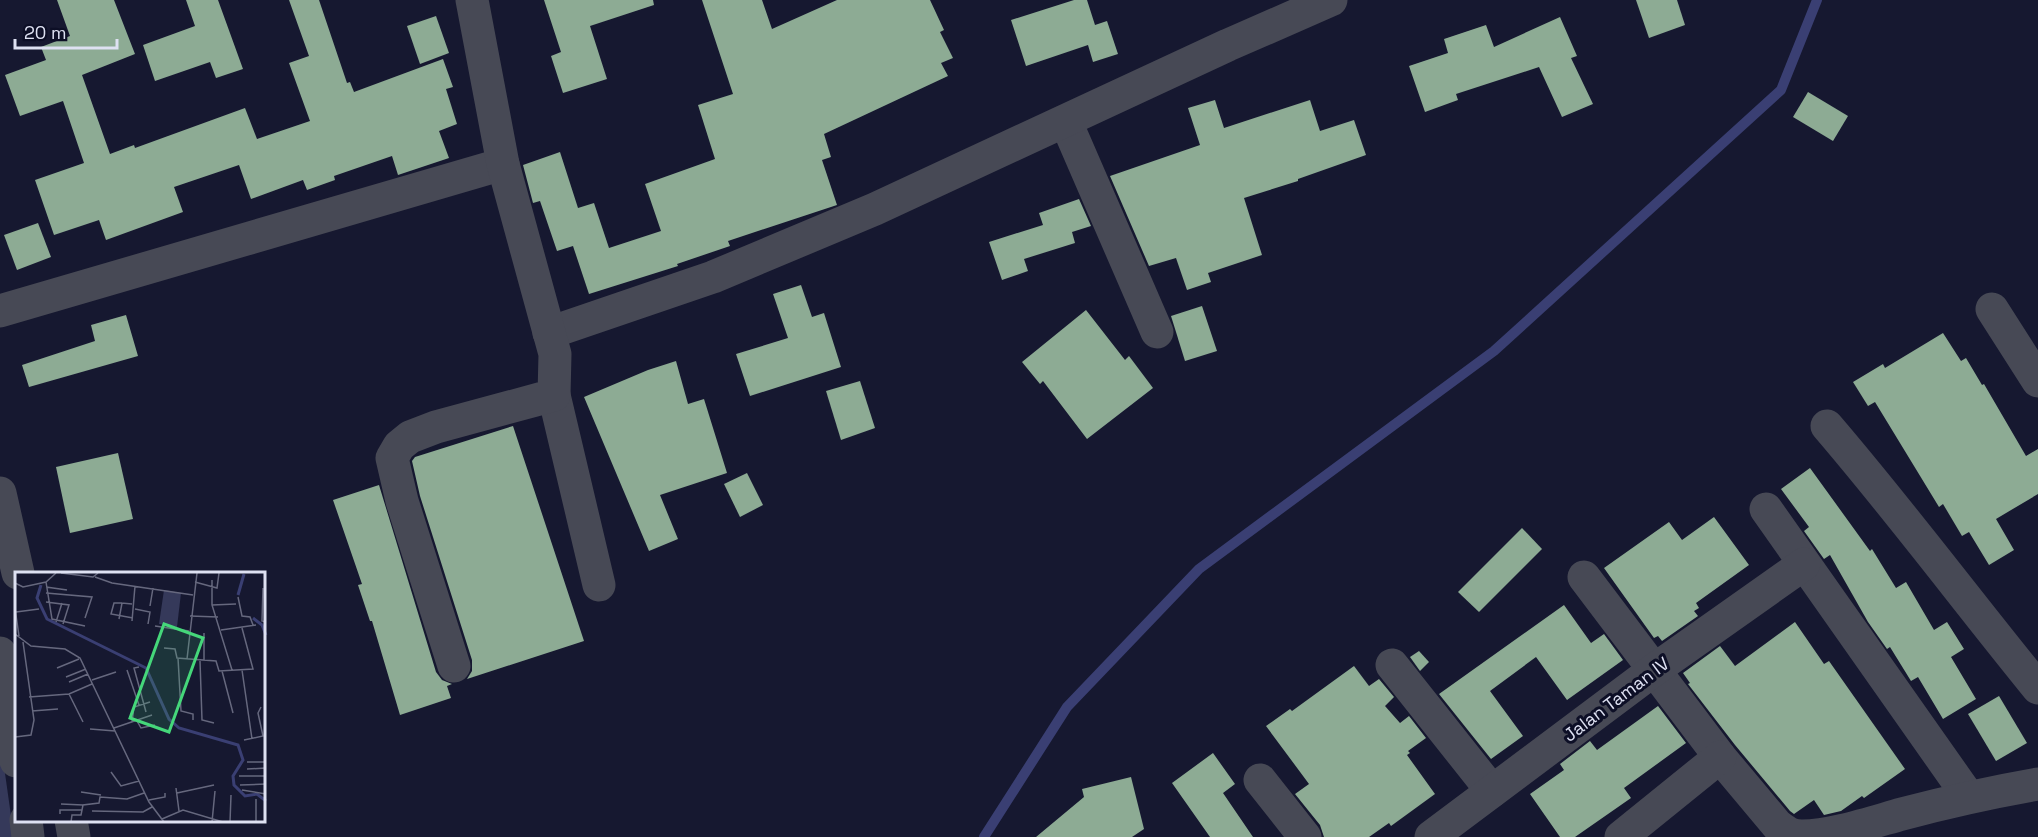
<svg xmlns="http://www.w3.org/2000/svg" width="2038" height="837" font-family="'Space Grotesk',sans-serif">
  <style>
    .green { fill: #35395a }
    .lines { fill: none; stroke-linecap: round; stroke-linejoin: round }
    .stream { stroke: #3a3f73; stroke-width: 10 }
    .building { fill: #8dab94 }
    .minor { stroke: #474955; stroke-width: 33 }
    .labels { text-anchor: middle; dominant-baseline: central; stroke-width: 6; stroke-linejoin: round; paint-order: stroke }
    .street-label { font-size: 18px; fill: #dee1f2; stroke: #0d0f26 }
    .inset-river { fill: none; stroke: #3a3f73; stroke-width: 3 }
    .inset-road { fill: none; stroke: #66687e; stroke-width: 1.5 }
    .view { fill: #45d77a; fill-opacity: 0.15; stroke: #45d77a; stroke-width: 3 }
    .inset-edge { fill: none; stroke: #dee1f2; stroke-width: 3 }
  </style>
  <rect width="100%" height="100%" fill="#161830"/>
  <polygon class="green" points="0,738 14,837 0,837"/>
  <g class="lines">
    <polyline class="stream" points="984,837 1067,707 1199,569 1494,351 1781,90 1817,0"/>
  </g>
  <g class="building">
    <polygon points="57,0 114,0 135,54 82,75 110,154 134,145 135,148 245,108 257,139 310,121 289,63 309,56 289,0 319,0 347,83 350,82 354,92 443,59 453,87 446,89 457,124 439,131 449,158 398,175 392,156 334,176 335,180 307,190 303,180 251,199 239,165 174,187 183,212 106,240 99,220 54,235 35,180 84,163 63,101 20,116 5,75 46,60 41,47 70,36"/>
    <polygon points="186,0 218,0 243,69 216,78 210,62 155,81 143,45 195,26"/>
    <polygon points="544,0 653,0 654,5 590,26 607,79 563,93 551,56 561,52"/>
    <polygon points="702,0 762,0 772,29 837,0 930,0 944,30 940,32 953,58 941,63 948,76 824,134 831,157 822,160 837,205 728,241 730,246 677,264 678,266 589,294 573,246 557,251 540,201 533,203 523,165 560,152 578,208 594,203 609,248 661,231 645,184 715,159 698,105 733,94"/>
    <polygon points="1074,0 1087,0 1095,25 1107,21 1118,54 1093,62 1088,45 1026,66 1011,20"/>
    <polygon points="1636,0 1677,0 1685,25 1649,38"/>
    <polygon points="436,16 449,53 420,64 407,26"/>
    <polygon points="1560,17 1577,56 1571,58 1593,104 1562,117 1539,67 1456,94 1458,100 1425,112 1409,66 1448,53 1444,39 1486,25 1494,47"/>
    <polygon points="1808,92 1848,116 1833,141 1793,117"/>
    <polygon points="1215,100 1224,128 1310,100 1320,131 1354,120 1366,155 1298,179 1298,181 1244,198 1262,255 1208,273 1211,282 1187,290 1176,258 1149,266 1110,176 1200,145 1188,108"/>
    <polygon points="1079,199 1091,226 1072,232 1075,243 1024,259 1028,271 1002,280 989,242 1043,225 1039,213"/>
    <polygon points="38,223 51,257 17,270 4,235"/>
    <polygon points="801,285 812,317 824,313 841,367 750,396 736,354 788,338 773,294"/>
    <polygon points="1202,306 1217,351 1185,361 1171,316"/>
    <polygon points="1086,310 1125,360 1129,356 1153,388 1087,439 1043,381 1040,384 1022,362"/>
    <polygon points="126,315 138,356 29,387 22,365 95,341 91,325"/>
    <polygon points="1943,333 1961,361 1966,358 1982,385 1984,384 2026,456 2038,449 2038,494 1996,519 2014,550 1989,565 1969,532 1962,536 1943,504 1939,507 1875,402 1868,406 1853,382 1883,364 1885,368"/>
    <polygon points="676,361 688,404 704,399 727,473 660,495 678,539 649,551 584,397 648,370"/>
    <polygon points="860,381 875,428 841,440 826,391"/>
    <polygon points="513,426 584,641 467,679 472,671 472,660 420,496 412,461 415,457"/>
    <polygon points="118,453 133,519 70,533 56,467"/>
    <polygon points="1810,468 1870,551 1872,549 1896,588 1906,582 1934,630 1947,622 1964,649 1951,657 1976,699 1943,719 1918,677 1911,681 1890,647 1887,649 1868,622 1830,555 1824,559 1804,531 1809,527 1781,489"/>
    <polygon points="747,473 763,505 740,517 724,484"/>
    <polygon points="379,485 436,672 442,680 452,684 447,686 451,698 400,715 372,621 370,621 358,585 362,584 333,500"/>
    <polygon points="1714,517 1749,565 1696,603 1699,608 1694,611 1698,616 1662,641 1658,636 1654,638 1604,568 1669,522 1682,540"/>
    <polygon points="1522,528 1542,549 1479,612 1458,592"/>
    <polygon points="1564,605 1591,643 1604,634 1623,660 1567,700 1536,657 1490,691 1523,736 1491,759 1439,694"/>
    <polygon points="1795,622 1824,664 1829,661 1905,769 1864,798 1862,796 1841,811 1824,815 1814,800 1794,814 1790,811 1735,745 1688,684 1690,683 1683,673 1720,646 1735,666"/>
    <polygon points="1419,651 1429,662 1420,671 1410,657"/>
    <polygon points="1354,666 1369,686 1379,679 1394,697 1385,706 1400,723 1409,716 1426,738 1408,751 1410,753 1407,755 1435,794 1391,826 1389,823 1369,837 1324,837 1320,825 1295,794 1309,784 1266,726 1290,709 1292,711"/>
    <polygon points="1999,696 2027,743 1996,761 1968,714"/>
    <polygon points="1658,706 1686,743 1624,788 1631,798 1575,837 1560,837 1530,794 1564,770 1560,764 1590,741 1597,750"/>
    <polygon points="1213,753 1235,784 1223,793 1253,837 1210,837 1172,783"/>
    <polygon points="1131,777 1144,829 1132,837 1036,837 1084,797 1082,789"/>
  </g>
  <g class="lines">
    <g class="minor">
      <polyline points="1066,122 1157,332"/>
      <polyline points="1992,309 2038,381"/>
      <polyline points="0,311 503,164"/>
      <polyline points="549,333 713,277 875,209 1228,45 1331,0"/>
      <polyline points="554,395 599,585"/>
      <path d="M1827,426C1900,511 1967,601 2038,688"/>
      <polyline points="0,493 18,573"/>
      <polyline points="1766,509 1968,796"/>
      <path d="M1584,577L1720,757L1777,825C1786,832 1791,836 1802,836C1831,836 1873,822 1902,814C1947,802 1992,792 2038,784"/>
      <polyline points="0,653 16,761"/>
      <polyline points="1392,665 1492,791"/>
      <polyline points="454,666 402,501 392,458 399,446 410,437 436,427 554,395 555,354 503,164 472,0"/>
      <polyline points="1260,780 1305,837"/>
      <polyline points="26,820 28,837"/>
      <polyline points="71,820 74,837"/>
      <polyline points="1431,837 1654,670 1804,564"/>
      <polyline points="1621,837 1720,757"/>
    </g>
  </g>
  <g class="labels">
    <g class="street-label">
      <text transform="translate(1616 699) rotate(-37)">Jalan Taman IV</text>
    </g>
  </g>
  <g transform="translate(15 572)">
    <rect width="250" height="250" fill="#161830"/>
    <path d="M149,18L166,21L162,55L144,52Z" fill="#35395a"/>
    <path class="inset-river" d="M26,13L22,26L32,47L131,96L154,147L164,156L223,173L228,188L218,204L219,213L230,224L242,222L251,229M223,23L229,2M238,46L247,53L251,63"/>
    <path class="inset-road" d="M46,1L78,5L83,1M80,5L97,11L178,23M197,8V33L217,98M31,10L37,47L70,54M180,10L202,16L204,1M0,11L8,15L31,10L41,1M31,15L52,18M248,16L247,49L251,50M31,21L77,25L70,46M223,25L227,44L235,45L238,53M31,30L54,33L48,52M107,31H99L96,42L118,46M197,33L221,32M135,34L138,16M0,36L4,64M120,37L135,40L133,52M1,40L24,37M175,44L203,45M104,47L107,31L117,32M117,49L120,14M41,50L47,31M140,54L174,59M206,58L241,53M189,61V89M0,62L16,74L50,77L65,86L134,230L149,250M149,76L160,77L162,86L201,89L204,99L238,97L227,56M163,86L166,139L178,142V148M172,87L182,1M185,89L187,148L199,151M124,95L119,96L131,140M42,96L64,87M112,98L124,133M227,98L237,167M207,99L218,141M51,105L71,97M77,108L101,100M54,110L73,102M54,122L68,150M14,125L54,122L77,112M17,139L43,137M122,149L126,156L140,153M117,150L119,135L135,130M99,156L137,143M75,157L100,159M0,165L16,163L19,148L8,70M229,168L248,164L243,141L246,135M232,190H251M232,197L251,196M96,200L106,214L124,209M224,204H251M225,213L251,212M161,216L164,239M227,218L251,222M66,220L86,223M162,221L199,213M241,227V250M134,228L150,225V221M46,232L68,233M77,239L128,240L137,235M45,242V238H67M147,247L168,238L208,250M56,250L57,243H66L68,233L84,231L85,225L112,227L129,221M197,250L200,219M215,250L216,223"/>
    <path class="view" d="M149,52L188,66L154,160L115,146Z"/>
    <rect width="250" height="250" class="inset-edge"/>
  </g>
  <path d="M15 39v9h102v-9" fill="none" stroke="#dee1f2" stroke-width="3"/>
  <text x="24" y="39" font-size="18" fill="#dee1f2" stroke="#0d0f26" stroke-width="4.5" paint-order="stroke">20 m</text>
</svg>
